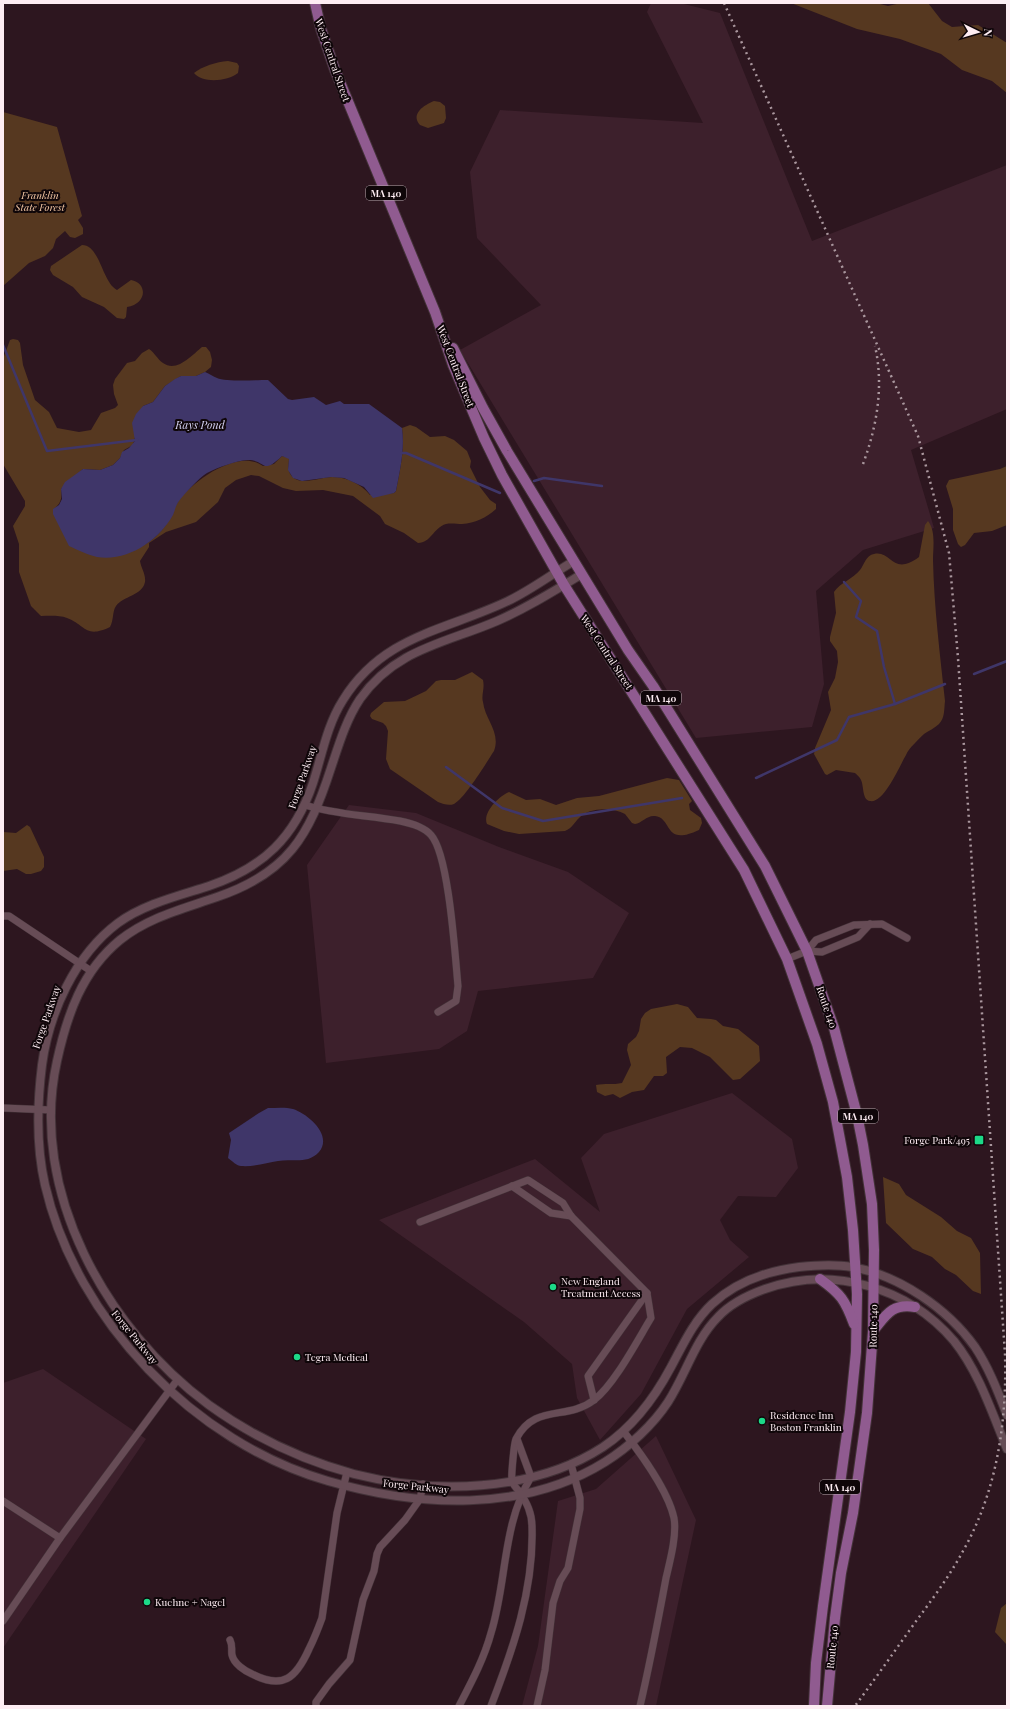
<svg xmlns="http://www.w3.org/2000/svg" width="1010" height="1709" font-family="'Playfair Display',serif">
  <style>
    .built { fill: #3d202c }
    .green { fill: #563820 }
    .water { fill: #3f3669 }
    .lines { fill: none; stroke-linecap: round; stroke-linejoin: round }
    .stream { stroke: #3f3669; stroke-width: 2.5 }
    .minor-casing { stroke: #433238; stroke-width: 8 }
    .tertiary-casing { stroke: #433238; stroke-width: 10 }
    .primary-casing { stroke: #433238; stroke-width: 12 }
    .minor { stroke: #674c56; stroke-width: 7 }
    .tertiary { stroke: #674c56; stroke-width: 8 }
    .primary { stroke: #905b90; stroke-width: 10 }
    .rail { stroke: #aa979e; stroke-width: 2.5; stroke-dasharray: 2 4; stroke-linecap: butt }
    .poi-dot { fill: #1cd988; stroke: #0f0609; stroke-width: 1.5 }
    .labels { text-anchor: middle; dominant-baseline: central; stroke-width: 4; stroke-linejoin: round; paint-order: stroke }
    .shield { fill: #0f0609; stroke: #b6a8ad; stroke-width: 1 }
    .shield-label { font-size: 9px; font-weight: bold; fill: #feedf3 }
    .street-label { font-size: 10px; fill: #feedf3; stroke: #0f0609 }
    .park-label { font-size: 10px; font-style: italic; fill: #f6c9a6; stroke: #0f0609 }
    .poi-label { font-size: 10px; fill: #feedf3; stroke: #0f0609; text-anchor: start }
    .water-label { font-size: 11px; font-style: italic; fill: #d6d3f5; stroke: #0f0609 }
  </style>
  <rect width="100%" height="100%" fill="#2d161f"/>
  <g class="built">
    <polygon points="651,3 680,3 720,13 812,241 1007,165 1007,409 911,450 934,528 863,550 816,591 824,684 812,727 696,738 460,350 541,305 477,238 470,172 500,110 703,123 647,12"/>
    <polygon points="349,805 416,813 499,847 568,872 629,913 593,978 478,991 467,1031 439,1049 326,1063 307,865"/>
    <polygon points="732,1093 792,1139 798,1168 776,1197 738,1196 720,1220 730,1240 749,1257 687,1309 641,1394 600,1440 577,1398 572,1364 524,1322 379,1220 535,1159 600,1212 581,1158 604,1134"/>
    <polygon points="43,1369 146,1439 3,1648 3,1383"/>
    <polygon points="656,1436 696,1520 656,1706 522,1706 538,1646 558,1501 596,1489"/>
  </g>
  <g class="green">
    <polygon points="791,3 876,3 888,6 901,3 928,3 942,21 952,27 978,25 1007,43 1007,93 992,81 962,70 941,54 900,39 857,29"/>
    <path d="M228,61L237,63L239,66L238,73C228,81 203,84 194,73C203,66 216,62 228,61Z"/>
    <path d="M434,101L440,102L445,106L446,118L444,123L428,128L420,125C410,114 424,105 434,101Z"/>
    <polygon points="3,112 57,127 82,216 78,220 83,228 83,234 75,238 70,237 65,231 56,239 53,248 45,256 29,263 3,286"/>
    <path d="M82,245C100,245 102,282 117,290L131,280C148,283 147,304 127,307L126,317L124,319L117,318L104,307L82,297L73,287L53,275L50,270L51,266Z"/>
    <path d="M13,339L18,340L20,343L23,365L35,400L49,412L57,428L79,432L91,430L101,413L115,408L118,405L114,394L113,385L115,379L127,363L135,361L142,353L149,349C155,353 157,359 163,363C177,373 192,355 202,347H206L210,352L212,360L211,367L205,372L196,376H181L165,386L153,402L143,406L133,445L124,450L120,458L113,465L100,470L83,469L61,489C62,499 61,503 54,509L127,553C139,547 151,543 160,532C169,523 172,511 179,500C194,480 239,448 263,466L274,464L282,456L289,458C289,462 288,468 289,471C295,489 319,477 332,477C347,477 361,484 370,495L394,493L396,491C400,470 405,449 402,428L410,425L416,427L430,437L445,436L454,440L467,451L471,461L470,467L480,487L490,500L496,504V509C486,518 475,523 462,524C457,524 451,523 446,524C433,528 431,543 418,543L404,533L385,524L380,516L353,496L323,490L296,491L283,488L259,476L251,475L236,480L225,488L218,502L196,522L166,532L149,543V547L140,561C141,568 146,574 145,582C142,596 123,596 116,606C112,612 114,620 110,627C85,639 86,625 67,618C59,615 49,616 41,616L31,606L19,572V544L13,526L25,506V501L3,464V359L10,340Z"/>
    <polygon points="1007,466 1007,525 992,531 974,533 965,545 961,547 958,544 953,530 953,509 946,486 949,480 1000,469"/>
    <path d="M928,521C936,531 933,548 933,560C934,607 940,654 945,701C944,709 945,718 939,724C935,728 928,731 924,734C918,740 909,748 906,755C900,765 884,804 870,801C862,800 864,786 861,780C860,777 857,775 855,773L836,770L827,775L825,774L814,754L815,748L831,710L828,692L835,678L838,662L837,651L830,641V637L836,613L834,592C841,582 853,579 860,570C864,565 866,555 874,554C892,550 892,577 919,557L925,525Z"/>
    <path d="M472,672L483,680C485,689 481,695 483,702C485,720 501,732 494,751C486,763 466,797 454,804C449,806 443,804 438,802L390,769L386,759L388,731L386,726L383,723L372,719L370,716L371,713L384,702L405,701L426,691L436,681L441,680H455Z"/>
    <path d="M667,778L679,780L692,801L689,804L690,810L701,818L702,823L699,830C663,847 673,818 655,816C647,815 642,823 635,824L632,823L625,814C613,807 589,807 579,818C574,823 572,828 565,831L519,834L504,831L487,824C482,813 499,796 509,792L526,800L540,799L556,805L577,798L599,796Z"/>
    <polygon points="27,825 30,827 44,857 44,867 41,871 31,874 26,874 17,869 3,871 3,832 16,833"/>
    <path d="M677,1004L688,1007L697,1018L711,1019L716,1020L723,1026L738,1029L759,1046L760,1061L740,1079L733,1080L710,1057L692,1048L680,1047L666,1057L667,1073L663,1076H654L644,1090L632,1092L620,1098L613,1094L605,1096L597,1092L596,1085C605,1083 613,1085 622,1083L631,1065L627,1050L628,1044L636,1037L639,1031L641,1019L645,1013L651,1009Z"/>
    <polygon points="883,1177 899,1184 906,1195 941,1217 957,1231 971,1238 980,1253 981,1294 973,1291 956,1275 945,1269 932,1257 913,1249 886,1223"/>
    <polygon points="1007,1603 1007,1645 995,1632 1001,1608"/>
  </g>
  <g class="water">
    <path d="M205,372C210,374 212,376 217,378C226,382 257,380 268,380L288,399L292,400L314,397L326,405L340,401L344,404H369L402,428C405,449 400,470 396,491L394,493L373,498L364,487L344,478L331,477L302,481L293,478L288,470L289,459L282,456C261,476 267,460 248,460C235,461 219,467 207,473C199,478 185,493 179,501C176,505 175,510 173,515C159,540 128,562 97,557C88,555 78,550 69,546L53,514V509L59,505L62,499L61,489L65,482L83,469L100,470L113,465L120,458L122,452L129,448L135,441L132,423L136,414L143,406L153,402L165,386L175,379L181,376H196Z"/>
    <path d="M268,1108C276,1108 286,1107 293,1109C308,1114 333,1135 319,1152C307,1165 292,1158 278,1161C267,1163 253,1167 241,1166C237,1166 232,1161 228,1158L231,1140L229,1133L259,1113Z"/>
  </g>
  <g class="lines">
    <g class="stream">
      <polyline points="3,345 47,451 137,440"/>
      <polyline points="401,453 406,453 500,493"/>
      <polyline points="534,481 544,478 602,486"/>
      <polyline points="844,582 861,601 856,617 877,631 884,667 895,704"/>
      <polyline points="974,674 1007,661"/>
      <polyline points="446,767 502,808 543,821 682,798"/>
      <polyline points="756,778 837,740 849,717 895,704 945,684"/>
    </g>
    <g class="minor-casing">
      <g id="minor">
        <path d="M305,805C336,815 368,815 400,821C410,823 424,827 431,835C449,855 455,955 458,986L456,1001L438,1012"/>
        <polyline points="3,916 9,916 91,971"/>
        <polyline points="807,951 816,940 854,925 882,924 907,938"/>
        <polyline points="787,959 807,951 822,952 858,937 870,924"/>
        <polyline points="3,1108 51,1110"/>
        <polyline points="512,1186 551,1213 571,1216"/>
        <path d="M420,1222L528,1180L563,1203L571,1216L647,1293L651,1318C637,1341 614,1385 594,1400C567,1421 535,1403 516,1439C514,1443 511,1477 512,1481C513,1484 517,1489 519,1491C527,1503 532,1513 532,1527C534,1590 513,1649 491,1706"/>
        <polyline points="594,1400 588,1376 647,1293"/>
        <path d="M624,1432C641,1454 668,1490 674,1518C677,1535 670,1561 666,1578C658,1621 650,1664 640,1706"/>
        <polyline points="3,1501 60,1538 3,1621"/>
        <polyline points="60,1538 178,1379"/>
        <path d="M230,1640C233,1646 231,1650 232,1655C234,1664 245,1671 252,1674C283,1690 296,1678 309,1649C314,1639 318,1629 322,1618L337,1513L347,1472"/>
        <polyline points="316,1706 316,1702 329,1684 350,1660 363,1600 374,1571 377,1554 380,1547 405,1520 420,1499 423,1484"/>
        <path d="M459,1706C471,1683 484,1659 491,1633C507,1582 502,1525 531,1477L517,1439"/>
        <polyline points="537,1706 545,1670 553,1603 560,1581 568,1568 580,1509 580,1498 571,1464"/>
      </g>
    </g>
    <g class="tertiary-casing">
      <g id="tertiary">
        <path d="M574,561C552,574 531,590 508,601C445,631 383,635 343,700C327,725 322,755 313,783C295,837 263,868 209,886C178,896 144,904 118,923C75,955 49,1013 42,1065C37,1105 36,1146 45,1185C76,1320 195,1443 328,1481C418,1507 523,1513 605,1462C629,1447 653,1425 668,1402C686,1374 695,1340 718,1317C731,1303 748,1295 765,1289C832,1265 908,1287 954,1341C979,1372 992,1413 1007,1449"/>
        <path d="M582,574C554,591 527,608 497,621C446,643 395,649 360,699C346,720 339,744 331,768C309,836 288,873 217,897C183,909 149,917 120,940C82,971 67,1015 57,1061C28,1191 107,1330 209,1405C252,1436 302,1460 354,1474C433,1494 532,1493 603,1447C633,1427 654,1399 671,1367C683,1345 693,1322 712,1304C736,1282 767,1271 799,1267C817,1265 835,1264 852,1267C899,1275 948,1309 975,1347C989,1368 998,1392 1007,1415"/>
      </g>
    </g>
    <g class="primary-casing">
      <g id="primary">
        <polyline points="315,3 321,29 335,70 435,312 453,365 484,438 502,475 564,585 744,870 787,959 817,1044 833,1102 847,1177 853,1230 857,1294 856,1352 850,1412 823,1606 816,1663 814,1706"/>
        <polyline points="453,348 483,408 507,451 628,650 653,686 765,866 807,951 834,1028 857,1115 863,1145 872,1204 874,1250 873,1331 867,1413 853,1513 841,1573 835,1618 827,1706"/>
        <path d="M820,1279C841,1294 845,1300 854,1324"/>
        <path d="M873,1331C886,1315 892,1303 915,1307"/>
      </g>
    </g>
    <use href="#minor" class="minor"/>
    <use href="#tertiary" class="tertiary"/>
    <use href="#primary" class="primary"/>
    <g class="rail">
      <path d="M724,3L918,436L949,553L958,658L1005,1354C1007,1422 997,1491 963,1551C949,1577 931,1601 914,1624C894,1652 875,1679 855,1706"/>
      <path d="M863,464C877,426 884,386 875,346"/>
    </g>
  </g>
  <g class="poi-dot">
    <rect x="974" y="1135" width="10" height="10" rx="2"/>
    <circle cx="553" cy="1287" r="4"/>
    <circle cx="297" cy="1357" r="4"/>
    <circle cx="762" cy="1421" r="4"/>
    <circle cx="147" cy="1602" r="4"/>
  </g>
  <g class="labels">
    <g class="shield">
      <rect x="366" y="186" width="40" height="14" rx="3"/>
      <rect x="641" y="691" width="40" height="14" rx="3"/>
      <rect x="838" y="1109" width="40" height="14" rx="3"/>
      <rect x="820" y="1480" width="40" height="14" rx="3"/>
    </g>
    <g class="shield-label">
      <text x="386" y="193">MA 140</text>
      <text x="661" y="698">MA 140</text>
      <text x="858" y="1116">MA 140</text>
      <text x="840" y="1487">MA 140</text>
    </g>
    <g class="street-label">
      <text transform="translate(333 60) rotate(71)">West Central Street</text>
      <text transform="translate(456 366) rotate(69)">West Central Street</text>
      <text transform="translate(607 652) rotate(57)">West Central Street</text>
      <text transform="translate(302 777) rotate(-71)">Forge Parkway</text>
      <text transform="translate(827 1007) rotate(71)">Route 140</text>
      <text transform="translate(46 1017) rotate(-71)">Forge Parkway</text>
      <text transform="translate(873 1326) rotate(-89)">Route 140</text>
      <text transform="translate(135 1337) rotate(51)">Forge Parkway</text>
      <text transform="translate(416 1486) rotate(6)">Forge Parkway</text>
      <text transform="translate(832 1647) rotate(-84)">Route 140</text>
    </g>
    <g class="park-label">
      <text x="40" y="195">Franklin<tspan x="40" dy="12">State Forest</tspan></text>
    </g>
    <g class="poi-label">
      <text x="970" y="1140" text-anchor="end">Forge Park/495</text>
      <text x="561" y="1281">New England<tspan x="561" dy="12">Treatment Access</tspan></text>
      <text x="305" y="1357">Tegra Medical</text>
      <text x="770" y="1415">Residence Inn<tspan x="770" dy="12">Boston Franklin</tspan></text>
      <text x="155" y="1602">Kuehne + Nagel</text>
    </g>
    <g class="water-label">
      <text x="200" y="424">Rays Pond</text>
    </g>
  </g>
  <rect width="1010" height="1709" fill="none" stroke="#feedf3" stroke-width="8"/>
  <g transform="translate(978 32) rotate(95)" stroke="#0f0609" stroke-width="3" paint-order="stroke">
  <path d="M0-3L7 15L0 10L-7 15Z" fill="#feedf3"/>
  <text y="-6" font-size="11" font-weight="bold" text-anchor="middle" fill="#feedf3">N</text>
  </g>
</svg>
